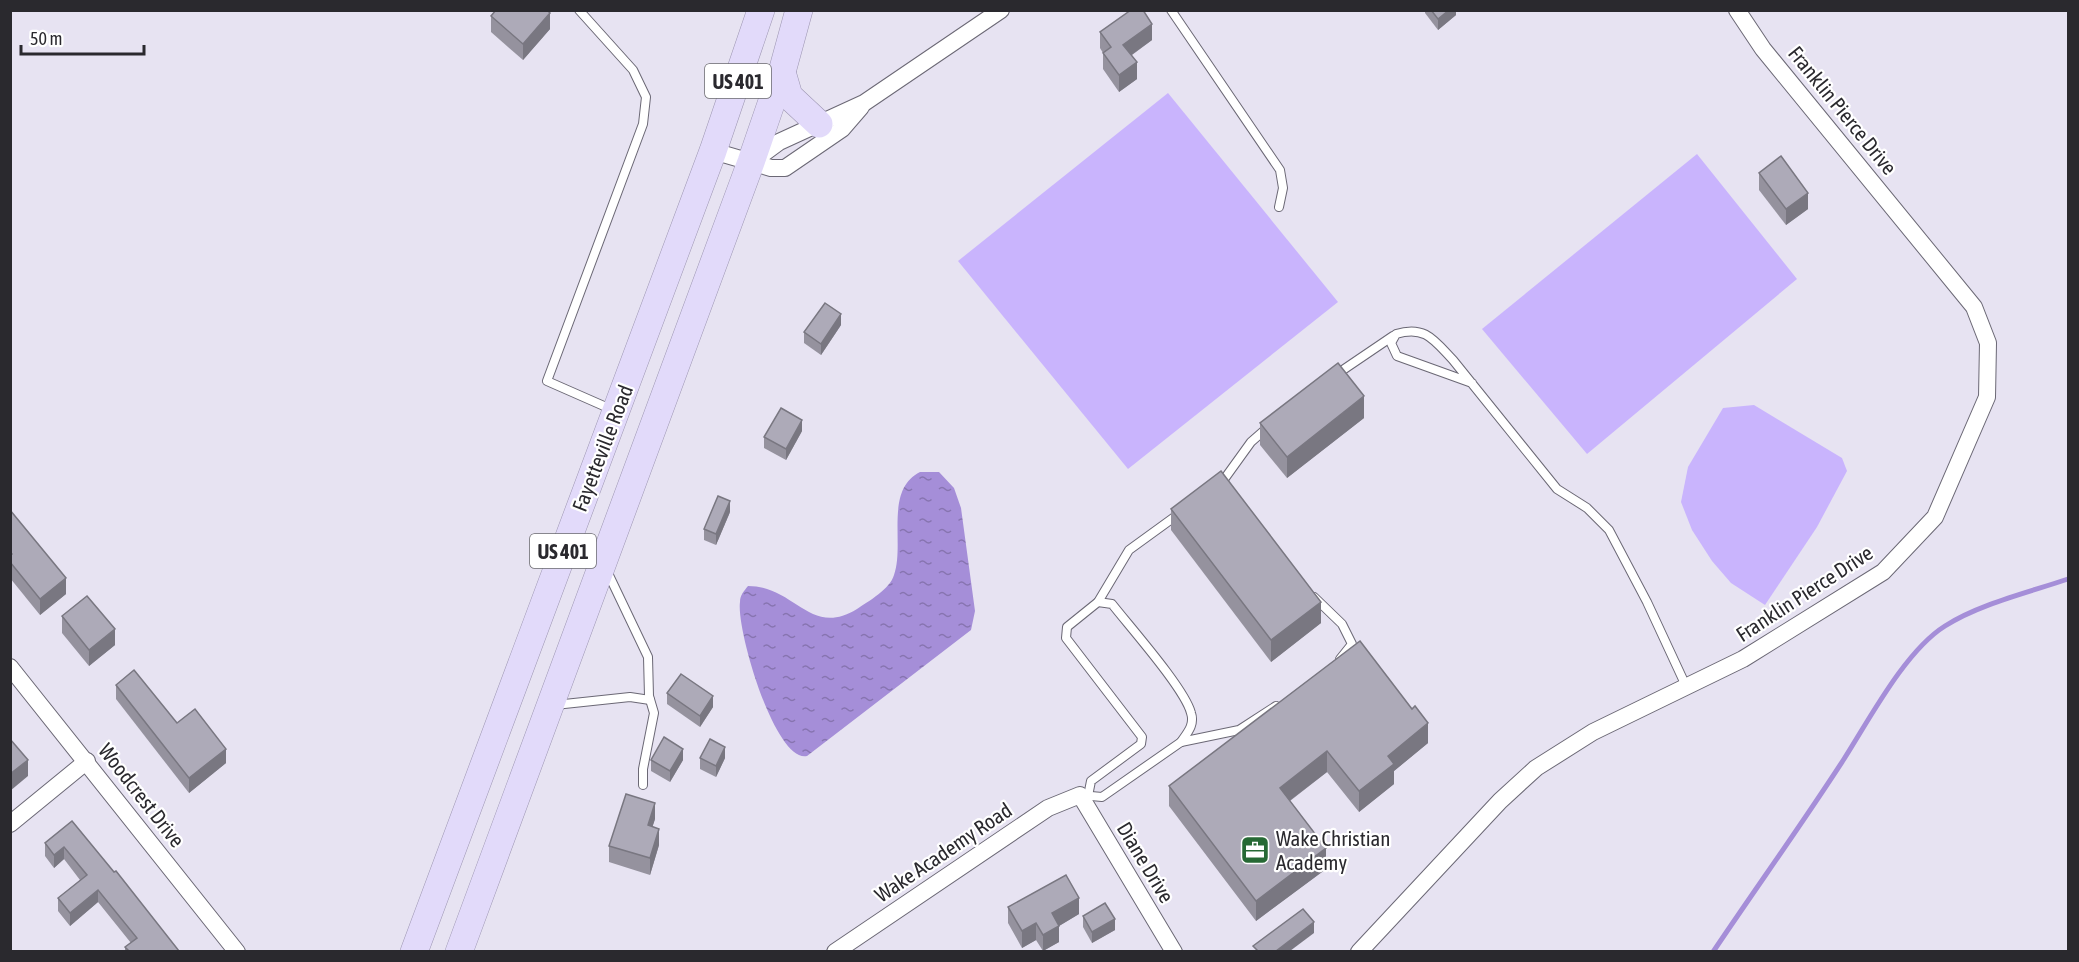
<svg xmlns="http://www.w3.org/2000/svg" width="2079" height="962" font-family="'Asap Condensed',sans-serif">
  <style>
    .park { fill: #c9b4fd }
    .water { fill: url(#water-ripples) }
    .lines { fill: none; stroke-linecap: round; stroke-linejoin: round }
    .stream { stroke: #a58ed8; stroke-width: 5 }
    .service-casing { stroke: #6b6875; stroke-width: 10 }
    .minor-casing { stroke: #6b6875; stroke-width: 18 }
    .trunk-casing { stroke: #9d96b2; stroke-width: 28 }
    .service { stroke: #fff; stroke-width: 8 }
    .minor { stroke: #fff; stroke-width: 16 }
    .trunk { stroke: #e2dafa; stroke-width: 27 }
    .wall { fill: #95929e }
    .shaded-wall { fill: #797781 }
    .building { fill: #adaab8; stroke: #797781; stroke-width: 1.5 }
    .labels { text-anchor: middle; dominant-baseline: central; stroke-width: 4.5; stroke-linejoin: round; paint-order: stroke }
    .shield { fill: #fff; stroke: #6a696d; stroke-width: 1.5 }
    .shield-label { font-size: 20px; font-weight: bold; fill: #2a292e }
    .street-label { font-size: 21px; fill: #2a292e; stroke: #fff }
    .poi-label { font-size: 21px; fill: #2a292e; stroke: #fff; text-anchor: start }
  </style>
  <defs>
    <pattern id="water-ripples" width="26" height="14" patternUnits="userSpaceOnUse" patternTransform="scale(1.5)"><rect width="26" height="14" fill="#a58ed8"/><path d="M2 4q2-2 4 0t4 0M15 11q2-2 4 0t4 0" fill="none" stroke="#8774b0"/></pattern>
  </defs>
  <rect width="100%" height="100%" fill="#e7e3f2"/>
  <g class="park">
    <polygon points="1168,93 1338,302 1128,469 958,261"/>
    <polygon points="1697,154 1797,279 1587,454 1482,329"/>
    <polygon points="1754,405 1842,458 1847,471 1817,527 1765,605 1731,583 1712,561 1692,530 1681,502 1688,467 1723,408"/>
  </g>
  <path class="water" d="M920,472H939L954,488L961,508L975,611L971,630L807,756C775,763 736,629 740,602C740,595 744,591 748,586C795,586 810,638 857,609C869,601 890,589 894,575C905,544 884,490 920,472Z"/>
  <g class="lines">
    <path class="stream" d="M1713,952C1756,888 1802,824 1844,759C1869,720 1905,651 1945,626C1979,604 2030,592 2068,579"/>
    <g class="service-casing">
      <g id="service">
        <polyline points="579,10 633,70 646,97 643,124 547,381 613,410"/>
        <polyline points="1171,10 1280,170 1283,188 1279,207"/>
        <polyline points="1334,376 1393,336"/>
        <path d="M1472,383L1397,356L1391,343L1396,334C1425,325 1434,340 1453,360L1557,489L1587,508L1609,530L1647,602L1686,686"/>
        <polyline points="1220,485 1251,442 1267,428"/>
        <polyline points="606,569 648,657 649,696 654,713 643,769 643,785"/>
        <polyline points="1314,597 1342,624 1352,644 1340,659"/>
        <polyline points="1098,602 1129,550 1180,513"/>
        <polyline points="555,705 630,697 650,700"/>
        <polyline points="1080,795 1102,797 1181,742 1239,730 1276,706"/>
        <path d="M1088,796L1091,781L1141,744L1142,737L1066,638L1067,627L1098,602L1112,604C1130,627 1185,689 1191,713C1195,725 1187,733 1181,742"/>
      </g>
    </g>
    <g class="minor-casing">
      <g id="minor">
        <polyline points="713,151 771,168 785,168 842,129 861,107"/>
        <polyline points="752,162 779,142 864,103 1001,10"/>
        <polyline points="10,667 237,952"/>
        <polyline points="10,824 87,761"/>
        <polyline points="835,952 1048,808 1080,795 1174,952"/>
        <polyline points="1359,952 1500,801 1536,768 1593,732 1743,659 1883,572 1935,517 1987,397 1988,343 1974,307 1763,49 1737,10"/>
      </g>
    </g>
    <g class="trunk-casing">
      <g id="trunk">
        <polyline points="782,72 789,96 819,124"/>
        <polyline points="414,952 713,151 761,10"/>
        <polyline points="459,952 751,162 782,72 799,10"/>
      </g>
    </g>
    <use href="#service" class="service"/>
    <use href="#minor" class="minor"/>
    <use href="#trunk" class="trunk"/>
  </g>
  <g class="wall">
    <polygon points="1425,10 1456,10 1456,15 1438,30 1425,13"/>
    <polygon points="491,16 550,29 523,60 491,32"/>
    <polygon points="1100,32 1152,40 1132,55 1137,79 1119,92 1103,69 1103,53 1100,48"/>
    <polygon points="1759,173 1808,209 1786,225 1759,190"/>
    <polygon points="841,325 821,355 804,343 804,332"/>
    <polygon points="1364,418 1287,478 1260,445 1260,423"/>
    <polygon points="802,431 786,460 764,448 764,437"/>
    <polygon points="1171,509 1321,623 1271,662 1171,530"/>
    <polygon points="10,510 66,594 40,615 10,578"/>
    <polygon points="730,512 716,545 704,540 704,529"/>
    <polygon points="62,616 115,645 89,666 62,633"/>
    <polygon points="1360,641 1428,743 1394,771 1394,784 1359,812 1327,772 1290,801 1326,869 1256,921 1169,806 1169,786"/>
    <polygon points="116,685 177,723 226,763 189,793 116,699"/>
    <polygon points="667,693 713,707 700,727 667,704"/>
    <polygon points="700,758 725,758 716,777 700,769"/>
    <polygon points="651,760 683,760 670,782 651,771"/>
    <polygon points="655,819 652,827 659,845 650,875 609,862 609,846"/>
    <polygon points="72,821 179,951 125,951 125,947 131,943 98,902 70,926 58,911 58,898 80,880 64,859 54,868 45,856 45,843"/>
    <polygon points="1008,907 1079,914 1059,926 1059,942 1043,951 1036,940 1022,948 1008,923"/>
    <polygon points="1083,916 1115,930 1092,943 1083,927"/>
  </g>
  <g class="shaded-wall">
    <polygon points="1449,10 1456,10 1456,15 1438,30 1438,19"/>
    <polygon points="550,13 550,29 523,60 523,44"/>
    <polygon points="1152,24 1152,40 1123,61 1123,45"/>
    <polygon points="1137,62 1137,79 1119,92 1119,75"/>
    <polygon points="1808,193 1808,209 1786,225 1786,209"/>
    <polygon points="841,314 841,325 821,355 821,344"/>
    <polygon points="1364,396 1364,418 1287,478 1287,457"/>
    <polygon points="802,420 802,431 786,460 786,449"/>
    <polygon points="730,501 730,512 716,545 716,534"/>
    <polygon points="66,578 66,594 40,615 40,599"/>
    <polygon points="1321,602 1321,623 1271,662 1271,640"/>
    <polygon points="115,629 115,645 89,666 89,650"/>
    <polygon points="713,696 713,707 700,727 700,716"/>
    <polygon points="1428,723 1428,743 1394,771 1394,784 1359,812 1359,791 1388,756"/>
    <polygon points="725,747 725,758 716,777 716,766"/>
    <polygon points="226,749 226,763 189,793 189,778"/>
    <polygon points="683,749 683,760 670,782 670,771"/>
    <polygon points="1327,751 1327,772 1280,808 1280,788"/>
    <polygon points="28,760 28,776 10,791 10,774"/>
    <polygon points="655,803 655,819 648,841 648,825"/>
    <polygon points="659,829 659,845 650,875 650,858"/>
    <polygon points="64,847 64,859 54,868 54,855"/>
    <polygon points="1326,848 1326,869 1256,921 1256,901"/>
    <polygon points="98,890 98,902 70,926 70,913"/>
    <polygon points="1079,898 1079,914 1059,926 1059,942 1043,951 1043,935 1052,913"/>
    <polygon points="1115,919 1115,930 1092,943 1092,932"/>
    <polygon points="1314,922 1314,933 1290,951 1276,951"/>
    <polygon points="1036,923 1036,940 1022,948 1022,931"/>
  </g>
  <g class="building">
    <polygon points="496,10 547,10 550,13 523,44 491,16"/>
    <polygon points="1131,10 1143,10 1152,24 1123,45 1137,62 1119,75 1103,53 1111,47 1100,32"/>
    <polygon points="1431,10 1449,10 1438,19"/>
    <polygon points="1781,156 1808,193 1786,209 1759,173"/>
    <polygon points="825,303 841,314 821,344 804,332"/>
    <polygon points="1338,363 1364,396 1287,457 1260,423"/>
    <polygon points="781,408 802,420 786,449 764,437"/>
    <polygon points="1221,471 1321,602 1271,640 1171,509"/>
    <polygon points="718,496 730,501 716,534 704,529"/>
    <polygon points="10,510 66,578 40,599 10,562 10,556 12,554 10,552"/>
    <polygon points="87,596 115,629 89,650 62,616"/>
    <polygon points="1360,641 1412,709 1415,706 1428,723 1388,756 1394,764 1359,791 1327,751 1280,788 1326,848 1256,901 1169,786"/>
    <polygon points="134,670 177,723 195,709 226,749 189,778 116,685"/>
    <polygon points="681,674 713,696 700,716 667,693"/>
    <polygon points="664,737 683,749 670,771 651,760"/>
    <polygon points="10,739 28,760 10,774"/>
    <polygon points="710,739 725,747 716,766 700,758"/>
    <polygon points="626,794 655,803 648,825 659,829 650,858 609,846"/>
    <polygon points="72,821 114,872 116,871 179,951 129,951 125,947 137,938 98,890 70,913 58,898 87,875 64,847 54,855 45,843"/>
    <polygon points="1066,875 1079,898 1052,913 1059,926 1043,935 1036,923 1022,931 1008,907"/>
    <polygon points="1105,903 1115,919 1092,932 1083,916"/>
    <polygon points="1303,909 1314,922 1276,951 1258,951 1253,946"/>
  </g>
  <defs>
    <g id="office-square" transform="scale(1.5)"><rect x="-9" y="-9" width="18" height="18" rx="4" fill="#266934" stroke="#fff"/><path d="M-6-3h4V-5.5h4V-3h4V5H-6ZM-1-4.5V-3h2v-1.5ZM-6 0V1H6V0Z" fill="#fff"/></g>
  </defs>
  <g fill-rule="evenodd">
    <use href="#office-square" x="1255" y="850"/>
  </g>
  <g class="labels">
    <g class="shield">
      <rect x="705" y="64" width="66" height="34" rx="4.5"/>
      <rect x="530" y="534" width="66" height="34" rx="4.5"/>
    </g>
    <g class="shield-label">
      <text x="738" y="81">US 401</text>
      <text x="563" y="551">US 401</text>
    </g>
    <g class="street-label">
      <text transform="translate(1843 110) rotate(51)">Franklin Pierce Drive</text>
      <text transform="translate(602 448) rotate(-69)">Fayetteville Road</text>
      <text transform="translate(1804 593) rotate(-33)">Franklin Pierce Drive</text>
      <text transform="translate(142 795) rotate(52)">Woodcrest Drive</text>
      <text transform="translate(943 852) rotate(-34)">Wake Academy Road</text>
      <text transform="translate(1146 862) rotate(59)">Diane Drive</text>
    </g>
    <g class="poi-label">
      <text x="1276" y="838">Wake Christian<tspan x="1276" dy="24">Academy</tspan></text>
    </g>
  </g>
  <rect width="2079" height="962" fill="none" stroke="#2a292e" stroke-width="24"/>
  <path d="M21 45v9h123v-9" fill="none" stroke="#2a292e" stroke-width="3"/>
  <text x="30" y="45" font-size="18" fill="#2a292e" stroke="#ffffff" stroke-width="4.5" paint-order="stroke">50 m</text>
</svg>
